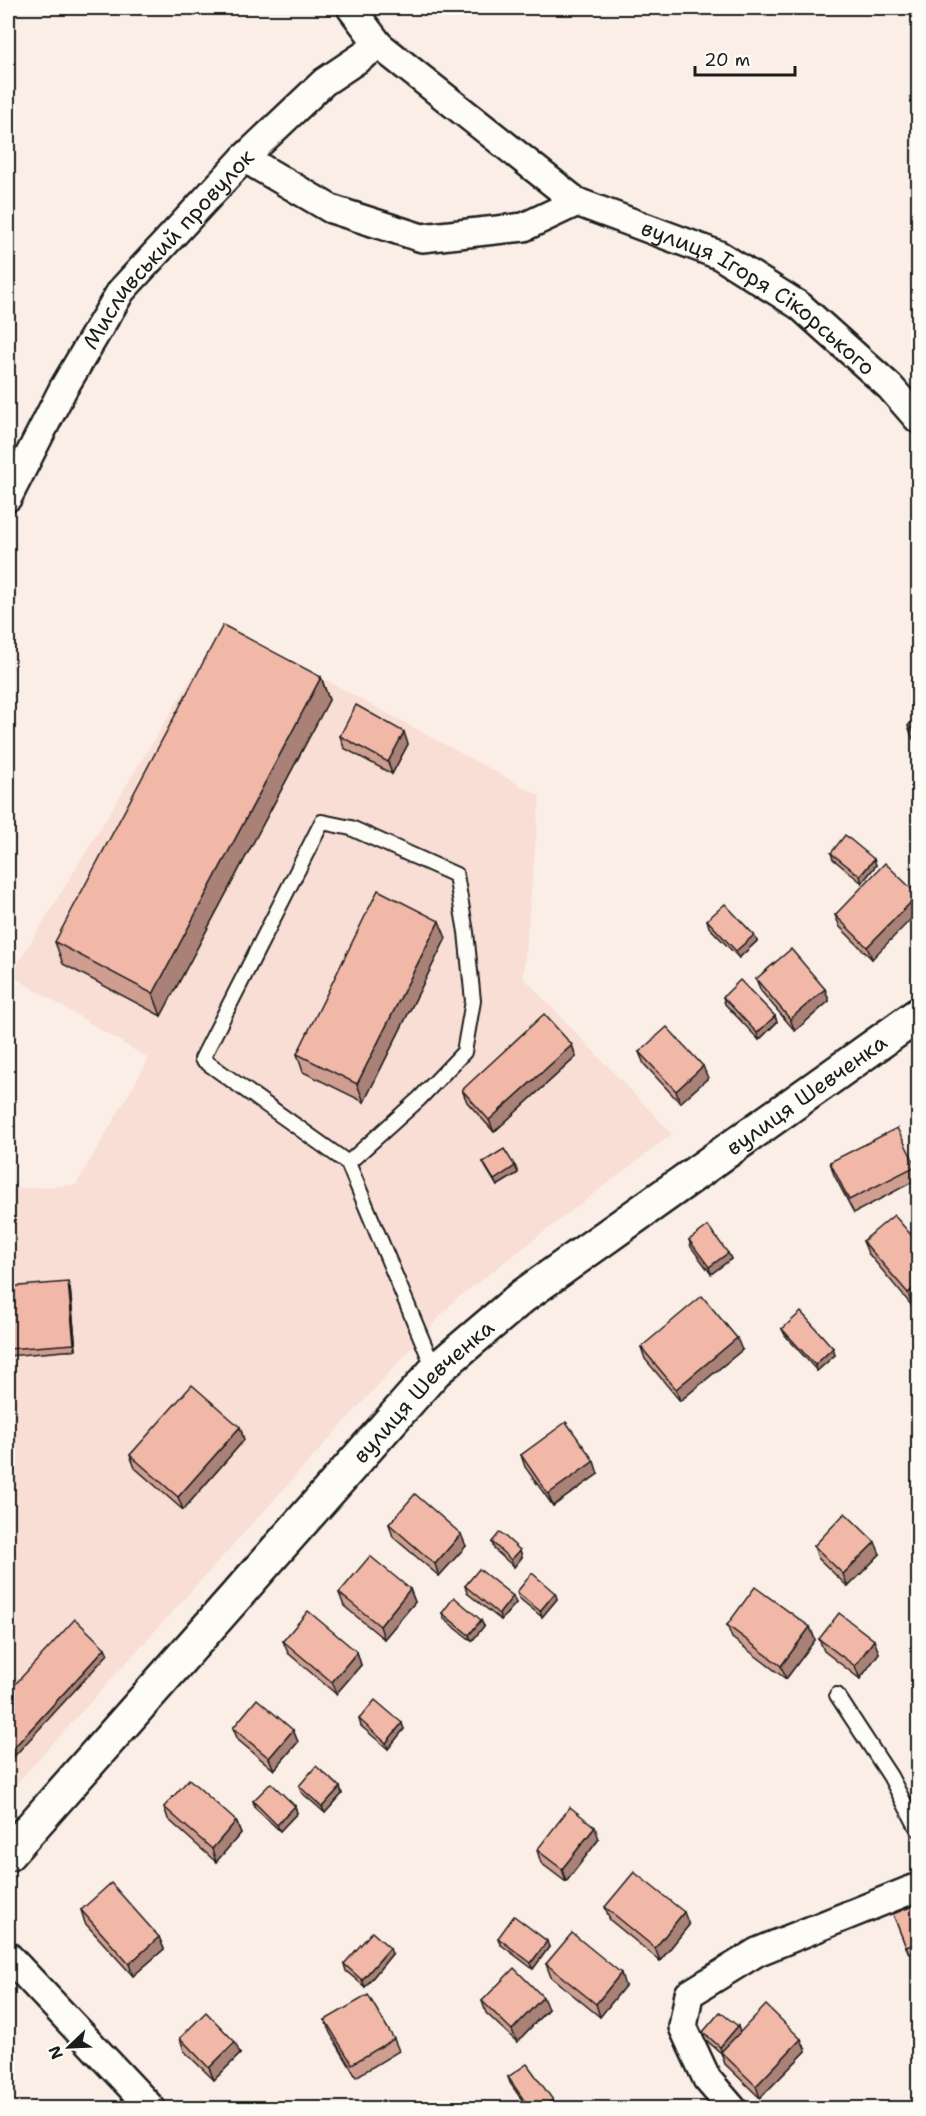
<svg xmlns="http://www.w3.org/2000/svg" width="926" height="2116" font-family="'Shantell Sans',sans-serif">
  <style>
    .built { fill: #f8ded4 }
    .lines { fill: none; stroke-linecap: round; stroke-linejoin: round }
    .lane-casing { stroke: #1c1c1c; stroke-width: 18 }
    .street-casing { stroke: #1c1c1c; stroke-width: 32 }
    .secondary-casing { stroke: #1c1c1c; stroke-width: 38 }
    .lane { stroke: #fdfcf7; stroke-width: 14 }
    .street { stroke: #fdfcf7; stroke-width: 27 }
    .secondary { stroke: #fdfcf7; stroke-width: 33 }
    .wall { fill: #cf9e90; stroke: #1c1c1c; stroke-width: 1.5 }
    .shaded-wall { fill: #a98176; stroke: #1c1c1c; stroke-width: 1.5 }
    .building { fill: #f1b8a8; stroke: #1c1c1c; stroke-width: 1.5 }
    .labels { text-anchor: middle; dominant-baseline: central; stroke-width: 5; stroke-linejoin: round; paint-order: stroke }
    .street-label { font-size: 22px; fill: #1c1c1c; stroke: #fdfcf7 }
  </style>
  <rect width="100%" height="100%" fill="#fbeee7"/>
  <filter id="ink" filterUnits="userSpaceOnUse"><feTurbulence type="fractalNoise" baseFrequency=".0167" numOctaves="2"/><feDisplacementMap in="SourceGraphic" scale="12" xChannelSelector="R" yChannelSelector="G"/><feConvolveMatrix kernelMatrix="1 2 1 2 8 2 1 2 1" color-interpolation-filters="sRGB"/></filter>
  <g filter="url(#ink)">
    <polygon class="built" points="224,625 540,796 523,977 672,1134 455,1300 8,1793 8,1189 76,1185 149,1059 11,975"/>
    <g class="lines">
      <g class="lane-casing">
        <g id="lane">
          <polyline points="348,1163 419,1099 464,1052 473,1001 466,932 456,875 351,828 322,822 202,1059 348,1163 435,1371"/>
          <polyline points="837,1695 890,1776 918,1829"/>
        </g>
      </g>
      <g class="street-casing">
        <g id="street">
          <path id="s1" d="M351,8L379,45L577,202L719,255L800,306L890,387L918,419"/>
          <polyline points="244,158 331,209 422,238 524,227 577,202"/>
          <path id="s2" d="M8,497L63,389L121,291L244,158L324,82L379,45"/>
          <polyline points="8,1956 151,2108"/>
          <polyline points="732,2108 707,2079 683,2027 689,1994 757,1952 918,1887"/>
        </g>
      </g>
      <g class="secondary-casing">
        <g id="secondary">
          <path id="s3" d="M8,1854L435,1371L523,1296L918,1015"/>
        </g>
      </g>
      <use href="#lane" class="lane"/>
      <use href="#street" class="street"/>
      <use href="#secondary" class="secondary"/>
    </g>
    <g class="wall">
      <polygon points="321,677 329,700 161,1016 63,964 55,942"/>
      <polygon points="918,715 918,744 913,739 908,726"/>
      <polygon points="340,736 408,744 392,774 344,748"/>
      <polygon points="831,853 876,865 862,883 833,859"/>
      <polygon points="918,895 872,959 840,927 835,915"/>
      <polygon points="707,920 754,935 757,941 739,958 709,927"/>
      <polygon points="446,938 364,1102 303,1072 297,1054"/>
      <polygon points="756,979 825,989 829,1001 795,1031 761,991"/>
      <polygon points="723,997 775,1016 777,1022 759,1040 725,1004"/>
      <polygon points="572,1045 576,1057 494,1132 467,1102 462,1090"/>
      <polygon points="639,1052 708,1078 680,1103 644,1064"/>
      <polygon points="483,1162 515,1166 518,1173 497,1186 486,1168"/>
      <polygon points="830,1162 916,1166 918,1174 918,1179 854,1213 834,1175"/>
      <polygon points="689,1240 728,1253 731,1259 711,1274 691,1247"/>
      <polygon points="863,1241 918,1243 912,1306 868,1253"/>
      <polygon points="8,1287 70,1288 76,1350 8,1356"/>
      <polygon points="782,1329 835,1355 817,1371 785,1335"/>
      <polygon points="641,1347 742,1350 680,1401 645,1359"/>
      <polygon points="240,1427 244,1440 183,1510 135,1468 130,1455"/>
      <polygon points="521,1455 598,1474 553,1506 525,1467"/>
      <polygon points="389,1524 466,1546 439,1576 393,1537"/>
      <polygon points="492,1542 520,1550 522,1557 514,1567 494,1549"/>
      <polygon points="814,1546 880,1554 848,1587 818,1558"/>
      <polygon points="465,1586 516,1603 501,1620 467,1593"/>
      <polygon points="410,1589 415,1602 384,1639 344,1606 339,1593"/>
      <polygon points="517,1592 555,1593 557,1599 542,1617 519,1598"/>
      <polygon points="442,1613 484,1626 472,1641 444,1619"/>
      <polygon points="727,1625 810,1627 815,1640 786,1679 732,1638"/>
      <polygon points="819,1639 879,1653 860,1679 824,1651"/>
      <polygon points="283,1641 357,1652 361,1665 336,1694 288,1653"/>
      <polygon points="359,1719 404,1729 388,1749 361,1726"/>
      <polygon points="233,1728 293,1730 298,1742 274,1770 238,1740"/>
      <polygon points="299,1786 340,1787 342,1794 325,1813 301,1792"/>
      <polygon points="253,1801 295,1806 297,1813 280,1831 255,1808"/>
      <polygon points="164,1807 236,1821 241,1833 216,1862 168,1819"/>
      <polygon points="599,1839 566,1882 541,1863 537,1850"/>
      <polygon points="918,1904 918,1950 909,1954 893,1914"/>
      <polygon points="605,1907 689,1925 660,1961 610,1920"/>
      <polygon points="81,1910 159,1937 164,1949 133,1976 85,1923"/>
      <polygon points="498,1938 549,1947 533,1969 500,1944"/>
      <polygon points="392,1954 365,1987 346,1971 344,1964"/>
      <polygon points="546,1964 625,1986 600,2017 551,1977"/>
      <polygon points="482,2001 548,2009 517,2042 486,2013"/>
      <polygon points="325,2020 394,2039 399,2051 356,2077 330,2033"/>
      <polygon points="703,2032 740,2032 801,2039 806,2051 760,2098 725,2064 721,2053 705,2039"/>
      <polygon points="180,2038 240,2054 214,2080 184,2051"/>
      <polygon points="508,2077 553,2100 555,2106 551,2109 528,2109 510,2083"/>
    </g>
    <g class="shaded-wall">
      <polygon points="321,677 329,700 161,1016 153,994"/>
      <polygon points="404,732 408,744 392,774 388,762"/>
      <polygon points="874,859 876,865 862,883 860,876"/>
      <polygon points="918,895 918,912 872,959 867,947"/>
      <polygon points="439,921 446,938 364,1102 357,1084"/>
      <polygon points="754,935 757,941 739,958 736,951"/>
      <polygon points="825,989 829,1001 795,1031 790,1019"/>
      <polygon points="775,1016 777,1022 759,1040 757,1033"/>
      <polygon points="572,1045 576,1057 494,1132 489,1120"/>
      <polygon points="703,1066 708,1078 680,1103 676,1091"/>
      <polygon points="515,1166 518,1173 497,1186 494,1180"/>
      <polygon points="728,1253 731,1259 711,1274 709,1267"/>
      <polygon points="68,1282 70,1288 76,1350 74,1344"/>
      <polygon points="918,1284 918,1300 912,1306 908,1293"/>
      <polygon points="737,1338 742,1350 680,1401 676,1389"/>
      <polygon points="833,1348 835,1355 817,1371 815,1365"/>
      <polygon points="240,1427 244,1440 183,1510 178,1497"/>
      <polygon points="594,1461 598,1474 553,1506 548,1494"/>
      <polygon points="461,1534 466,1546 439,1576 435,1564"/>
      <polygon points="875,1542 880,1554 848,1587 843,1574"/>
      <polygon points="520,1550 522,1557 514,1567 511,1560"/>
      <polygon points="410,1589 415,1602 384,1639 380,1626"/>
      <polygon points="555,1593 557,1599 542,1617 540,1611"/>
      <polygon points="513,1596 516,1603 501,1620 499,1614"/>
      <polygon points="481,1620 484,1626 472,1641 469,1635"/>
      <polygon points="810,1627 815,1640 786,1679 781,1666"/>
      <polygon points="874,1640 879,1653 860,1679 855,1666"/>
      <polygon points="105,1648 108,1654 8,1763 8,1754"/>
      <polygon points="357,1652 361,1665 336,1694 332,1682"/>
      <polygon points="402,1723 404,1729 388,1749 386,1743"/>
      <polygon points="293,1730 298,1742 274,1770 269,1758"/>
      <polygon points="340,1787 342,1794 325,1813 322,1807"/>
      <polygon points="295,1806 297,1813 280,1831 277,1825"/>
      <polygon points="236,1821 241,1833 216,1862 212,1849"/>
      <polygon points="595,1827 599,1839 566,1882 562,1869"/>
      <polygon points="684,1912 689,1925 660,1961 655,1948"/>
      <polygon points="159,1937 164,1949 133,1976 129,1964"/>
      <polygon points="547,1941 549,1947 533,1969 531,1963"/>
      <polygon points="390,1948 392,1954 365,1987 362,1980"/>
      <polygon points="621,1973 625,1986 600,2017 596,2004"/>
      <polygon points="543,1997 548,2009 517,2042 512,2030"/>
      <polygon points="738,2026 740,2033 722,2054 720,2047"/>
      <polygon points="801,2039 806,2051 760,2098 756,2086"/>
      <polygon points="235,2042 240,2054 214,2080 209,2068"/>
      <polygon points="553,2100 555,2106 551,2109 540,2109"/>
    </g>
    <g class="building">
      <polygon points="223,625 321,677 153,994 55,942"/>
      <polygon points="356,705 404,732 388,762 340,736"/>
      <polygon points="918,715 918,736 908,726"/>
      <polygon points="845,835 874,859 860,876 831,853"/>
      <polygon points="885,863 918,895 867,947 835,915"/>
      <polygon points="378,890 439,921 357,1084 297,1054"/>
      <polygon points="725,904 754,935 736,951 707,920"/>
      <polygon points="791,949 825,989 790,1019 756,979"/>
      <polygon points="740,980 775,1016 757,1033 723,997"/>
      <polygon points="544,1014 572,1045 489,1120 462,1090"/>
      <polygon points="667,1027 703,1066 676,1091 639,1052"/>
      <polygon points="897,1128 916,1166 849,1200 830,1162"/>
      <polygon points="504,1149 515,1166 494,1180 483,1162"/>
      <polygon points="894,1215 918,1243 918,1284 908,1293 863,1241"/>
      <polygon points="708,1226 728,1253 709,1267 689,1240"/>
      <polygon points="68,1282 74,1344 8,1349 8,1287"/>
      <polygon points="702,1296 737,1338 676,1389 641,1347"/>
      <polygon points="801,1312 833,1348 815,1365 782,1329"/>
      <polygon points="192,1385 240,1427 178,1497 130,1455"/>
      <polygon points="566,1422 594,1461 548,1494 521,1455"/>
      <polygon points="415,1494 461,1534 435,1564 389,1524"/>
      <polygon points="845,1513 875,1542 843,1574 814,1546"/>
      <polygon points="500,1532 520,1550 511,1560 492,1542"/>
      <polygon points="370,1556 410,1589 380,1626 339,1593"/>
      <polygon points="479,1569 513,1596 499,1614 465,1586"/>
      <polygon points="532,1573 555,1593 540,1611 517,1592"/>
      <polygon points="755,1587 810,1627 781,1666 727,1625"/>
      <polygon points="454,1597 481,1620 469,1635 442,1613"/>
      <polygon points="308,1611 357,1652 332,1682 283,1641"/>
      <polygon points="839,1613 874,1640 855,1666 819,1639"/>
      <polygon points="75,1619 105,1648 8,1754 8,1692"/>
      <polygon points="257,1699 293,1730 269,1758 233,1728"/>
      <polygon points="375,1700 402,1723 386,1743 359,1719"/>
      <polygon points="316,1766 340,1787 322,1807 299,1786"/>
      <polygon points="918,1775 918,1785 914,1777"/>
      <polygon points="189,1779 236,1821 212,1849 164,1807"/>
      <polygon points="271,1783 295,1806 277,1825 253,1801"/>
      <polygon points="570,1807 595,1827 562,1869 537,1850"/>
      <polygon points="634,1872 684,1912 655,1948 605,1907"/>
      <polygon points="111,1883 159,1937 129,1964 81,1910"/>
      <polygon points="918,1904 918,1943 906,1947 893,1914"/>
      <polygon points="514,1916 547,1941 531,1963 498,1938"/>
      <polygon points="372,1932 390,1948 362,1980 344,1964"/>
      <polygon points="572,1933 621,1973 596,2004 546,1964"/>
      <polygon points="514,1968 543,1997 512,2030 482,2001"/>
      <polygon points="368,1995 394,2039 352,2064 325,2020"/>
      <polygon points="766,2005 801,2039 756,2086 721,2052"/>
      <polygon points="206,2012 235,2042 209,2068 180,2038"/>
      <polygon points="720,2012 738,2026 720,2047 703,2032"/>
      <polygon points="527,2064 553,2100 540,2109 530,2109 508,2077"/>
      <polygon points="444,2104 447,2109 437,2109"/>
    </g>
  </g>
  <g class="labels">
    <g class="street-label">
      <text stroke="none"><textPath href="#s2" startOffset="297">Мисливський провулок</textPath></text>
      <text stroke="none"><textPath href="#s1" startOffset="506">вулиця Ігоря Сікорського</textPath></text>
      <text stroke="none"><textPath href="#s3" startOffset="1108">вулиця Шевченка</textPath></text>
      <text stroke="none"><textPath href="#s3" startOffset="622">вулиця Шевченка</textPath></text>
    </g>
  </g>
  <rect width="926" height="2116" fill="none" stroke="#fdfcf7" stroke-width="30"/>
  <rect x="15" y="15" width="896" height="2086" fill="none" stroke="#1c1c1c" stroke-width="2" filter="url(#ink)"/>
  <g transform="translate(69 2047) rotate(247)" stroke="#fdfcf7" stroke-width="4.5" paint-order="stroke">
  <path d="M0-4.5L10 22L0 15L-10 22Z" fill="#1c1c1c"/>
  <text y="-9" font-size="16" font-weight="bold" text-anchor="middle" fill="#1c1c1c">N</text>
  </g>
  <path d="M695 66v9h100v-9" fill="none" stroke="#1c1c1c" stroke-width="3"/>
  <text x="704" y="66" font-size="18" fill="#1c1c1c" stroke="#fdfcf7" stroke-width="4.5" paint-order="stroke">20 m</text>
</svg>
